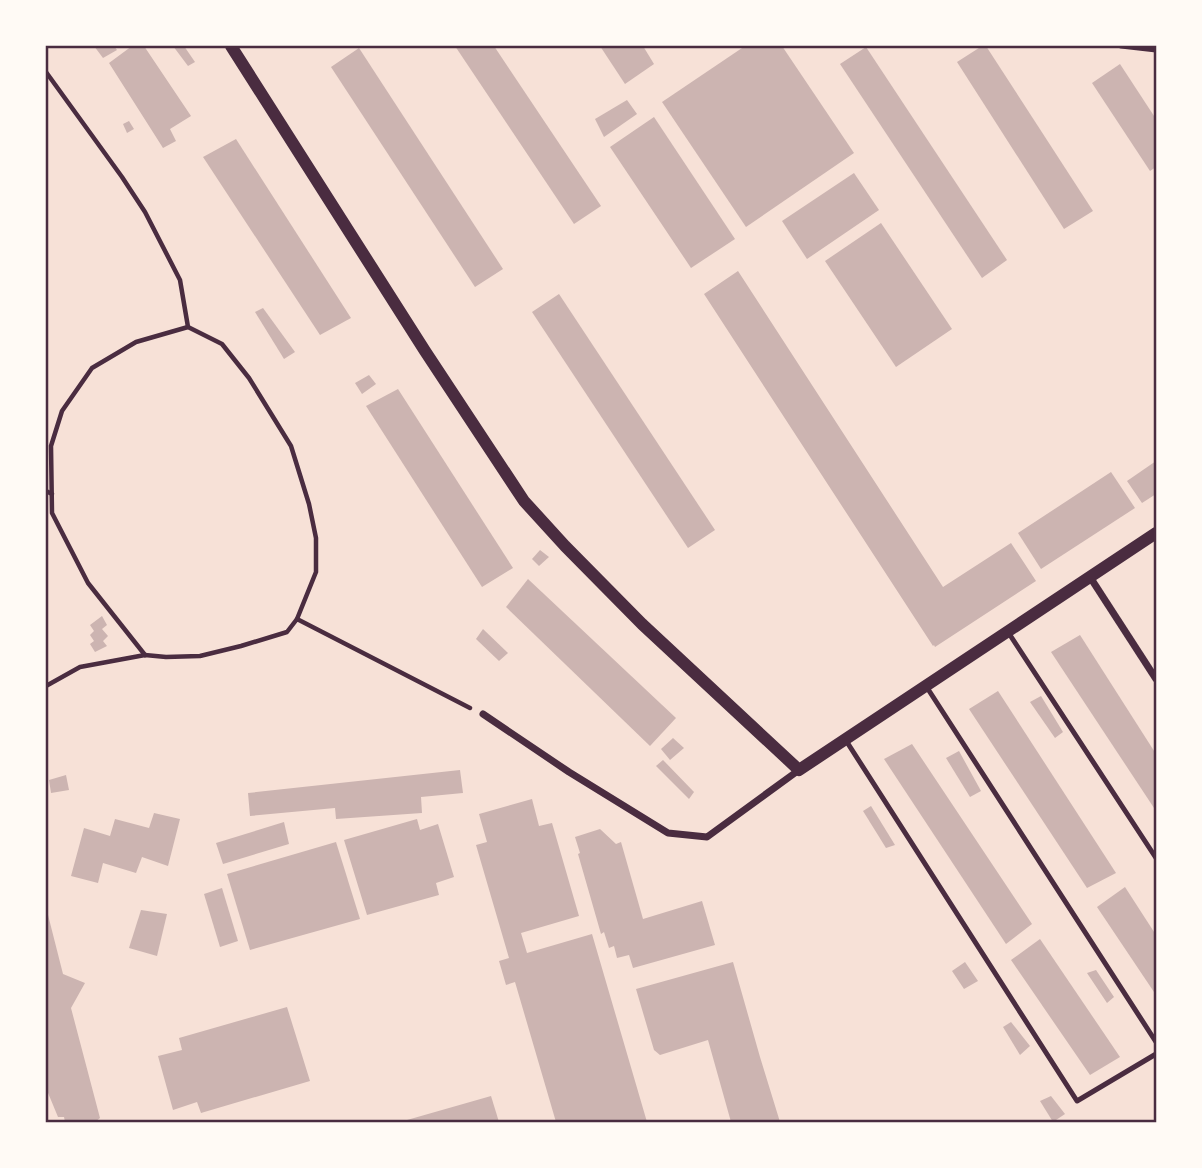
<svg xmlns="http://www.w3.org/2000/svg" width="1202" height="1168" font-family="'Golos Text',sans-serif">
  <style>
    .building { fill: #ccb4b1 }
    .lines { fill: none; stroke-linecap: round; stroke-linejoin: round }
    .path { stroke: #4a2c40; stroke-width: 4.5 }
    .service { stroke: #4a2c40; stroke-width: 5 }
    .minor { stroke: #4a2c40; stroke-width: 7 }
    .tertiary { stroke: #4a2c40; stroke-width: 12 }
    .neatline { fill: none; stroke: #4a2c40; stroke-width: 2.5 }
  </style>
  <rect width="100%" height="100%" fill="#f7e1d7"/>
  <g class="building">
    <polygon points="94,46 114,46 117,50 103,58"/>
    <polygon points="132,46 144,46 191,116 170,129 176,141 163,148 109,63"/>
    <polygon points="173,46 184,46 195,62 188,66"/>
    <polygon points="455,46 494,46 601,206 574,224"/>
    <polygon points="600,46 643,46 654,64 625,84"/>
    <polygon points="745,46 782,46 854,153 746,227 662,102"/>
    <polygon points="982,46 986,46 1093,211 1064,229 957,62"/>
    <polygon points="866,47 1007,260 982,278 840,64"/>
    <polygon points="359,48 503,269 475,287 331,67"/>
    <polygon points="1120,64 1156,119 1156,167 1150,171 1092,83"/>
    <polygon points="627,100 637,114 604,137 595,119"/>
    <polygon points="654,117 735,239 691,268 610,147"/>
    <polygon points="129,121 134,129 127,133 123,124"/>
    <polygon points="236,139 351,318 320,335 203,157"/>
    <polygon points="854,173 879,210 807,259 782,221"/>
    <polygon points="881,223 952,329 896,367 825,261"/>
    <polygon points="738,271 943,587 1011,543 1036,581 935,647 934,645 933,646 704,294"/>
    <polygon points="559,294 715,530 688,548 532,312"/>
    <polygon points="263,308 295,352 284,359 255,312"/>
    <polygon points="369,375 376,384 362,394 355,383"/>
    <polygon points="398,389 513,568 482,587 366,406"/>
    <polygon points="1156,461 1156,494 1142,503 1127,481"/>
    <polygon points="1111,472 1135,508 1041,569 1018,533"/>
    <polygon points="540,550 549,557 539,566 532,559"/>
    <polygon points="528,579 676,718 650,746 506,607"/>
    <polygon points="102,616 107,625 102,629 108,636 103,641 107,646 95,652 90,644 94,641 90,635 94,631 90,625"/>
    <polygon points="483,629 508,653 499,661 476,639"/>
    <polygon points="1080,635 1156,754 1156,811 1051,652"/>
    <polygon points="998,691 1116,873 1087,888 969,709"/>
    <polygon points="1041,696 1063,732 1055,738 1030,702"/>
    <polygon points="673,738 684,748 670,760 661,749"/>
    <polygon points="912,744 1032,924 1006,944 884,759"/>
    <polygon points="959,751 981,791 970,797 946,758"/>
    <polygon points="663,760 694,792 689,799 656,766"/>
    <polygon points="460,770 463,793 421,797 422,813 336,819 335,808 250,816 248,793"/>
    <polygon points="66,775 69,790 51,793 49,780"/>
    <polygon points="532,799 539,826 552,823 579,916 521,933 527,953 592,934 647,1122 556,1122 515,982 506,985 499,961 509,958 476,845 487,842 479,814"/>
    <polygon points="871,806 895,845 886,848 863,811"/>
    <polygon points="154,813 180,819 168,866 142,857 136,873 103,863 98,883 71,876 84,828 110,836 115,819 149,828"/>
    <polygon points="417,819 420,830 438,824 454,877 436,883 439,895 367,915 344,840"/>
    <polygon points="284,822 289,844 223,864 216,843"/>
    <polygon points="600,829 616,844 621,842 643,919 702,901 715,945 633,968 629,955 617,958 614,946 609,948 604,932 601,934 578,854 580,853 575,837"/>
    <polygon points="336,842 360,919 250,950 227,874"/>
    <polygon points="1125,887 1156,935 1156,995 1097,907"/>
    <polygon points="222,888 238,941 220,947 204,894"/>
    <polygon points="46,907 63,974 85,983 71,1008 100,1118 95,1122 65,1122 64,1117 58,1117 46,1088"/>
    <polygon points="141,910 167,914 157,956 129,948"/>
    <polygon points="1040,939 1120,1057 1090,1075 1011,960"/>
    <polygon points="733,962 760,1057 780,1122 731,1122 708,1040 660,1055 654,1050 636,989"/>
    <polygon points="965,962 978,981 964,989 952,971"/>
    <polygon points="1096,970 1114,997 1107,1003 1087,973"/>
    <polygon points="287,1007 310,1081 201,1113 197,1102 173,1110 158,1056 182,1050 179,1038"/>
    <polygon points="1011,1022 1030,1046 1020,1055 1003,1027"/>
    <polygon points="491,1096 499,1122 400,1122"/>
    <polygon points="1051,1096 1065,1114 1053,1122 1040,1101"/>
  </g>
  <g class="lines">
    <g class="path">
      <polyline points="46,72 122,177 145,212 180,280 188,327"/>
      <polyline points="46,491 52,494"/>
      <polyline points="145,655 88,583 52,513 51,446 62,411 92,368 136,342 188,327 222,344 249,378 291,446 309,504 316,538 316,572 297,619"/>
      <polyline points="46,686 80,667 145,655 166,657 200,656 241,646 287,632 297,619 470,708"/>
    </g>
    <g class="service">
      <polyline points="1121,46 1156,50"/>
      <polyline points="1008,632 1156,858"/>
      <polyline points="926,686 1156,1042"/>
      <polyline points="845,739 1077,1101 1156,1054"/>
    </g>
    <g class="minor">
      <polyline points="1090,577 1156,679"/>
      <polyline points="483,714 569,772 668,833 707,837 799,770"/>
    </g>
    <polyline class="tertiary" points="231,46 425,351 524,501 565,546 642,624 799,770 1156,533"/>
  </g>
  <rect width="1202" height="1168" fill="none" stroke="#fffaf5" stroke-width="94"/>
  <rect x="47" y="47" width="1108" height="1074" class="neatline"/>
</svg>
